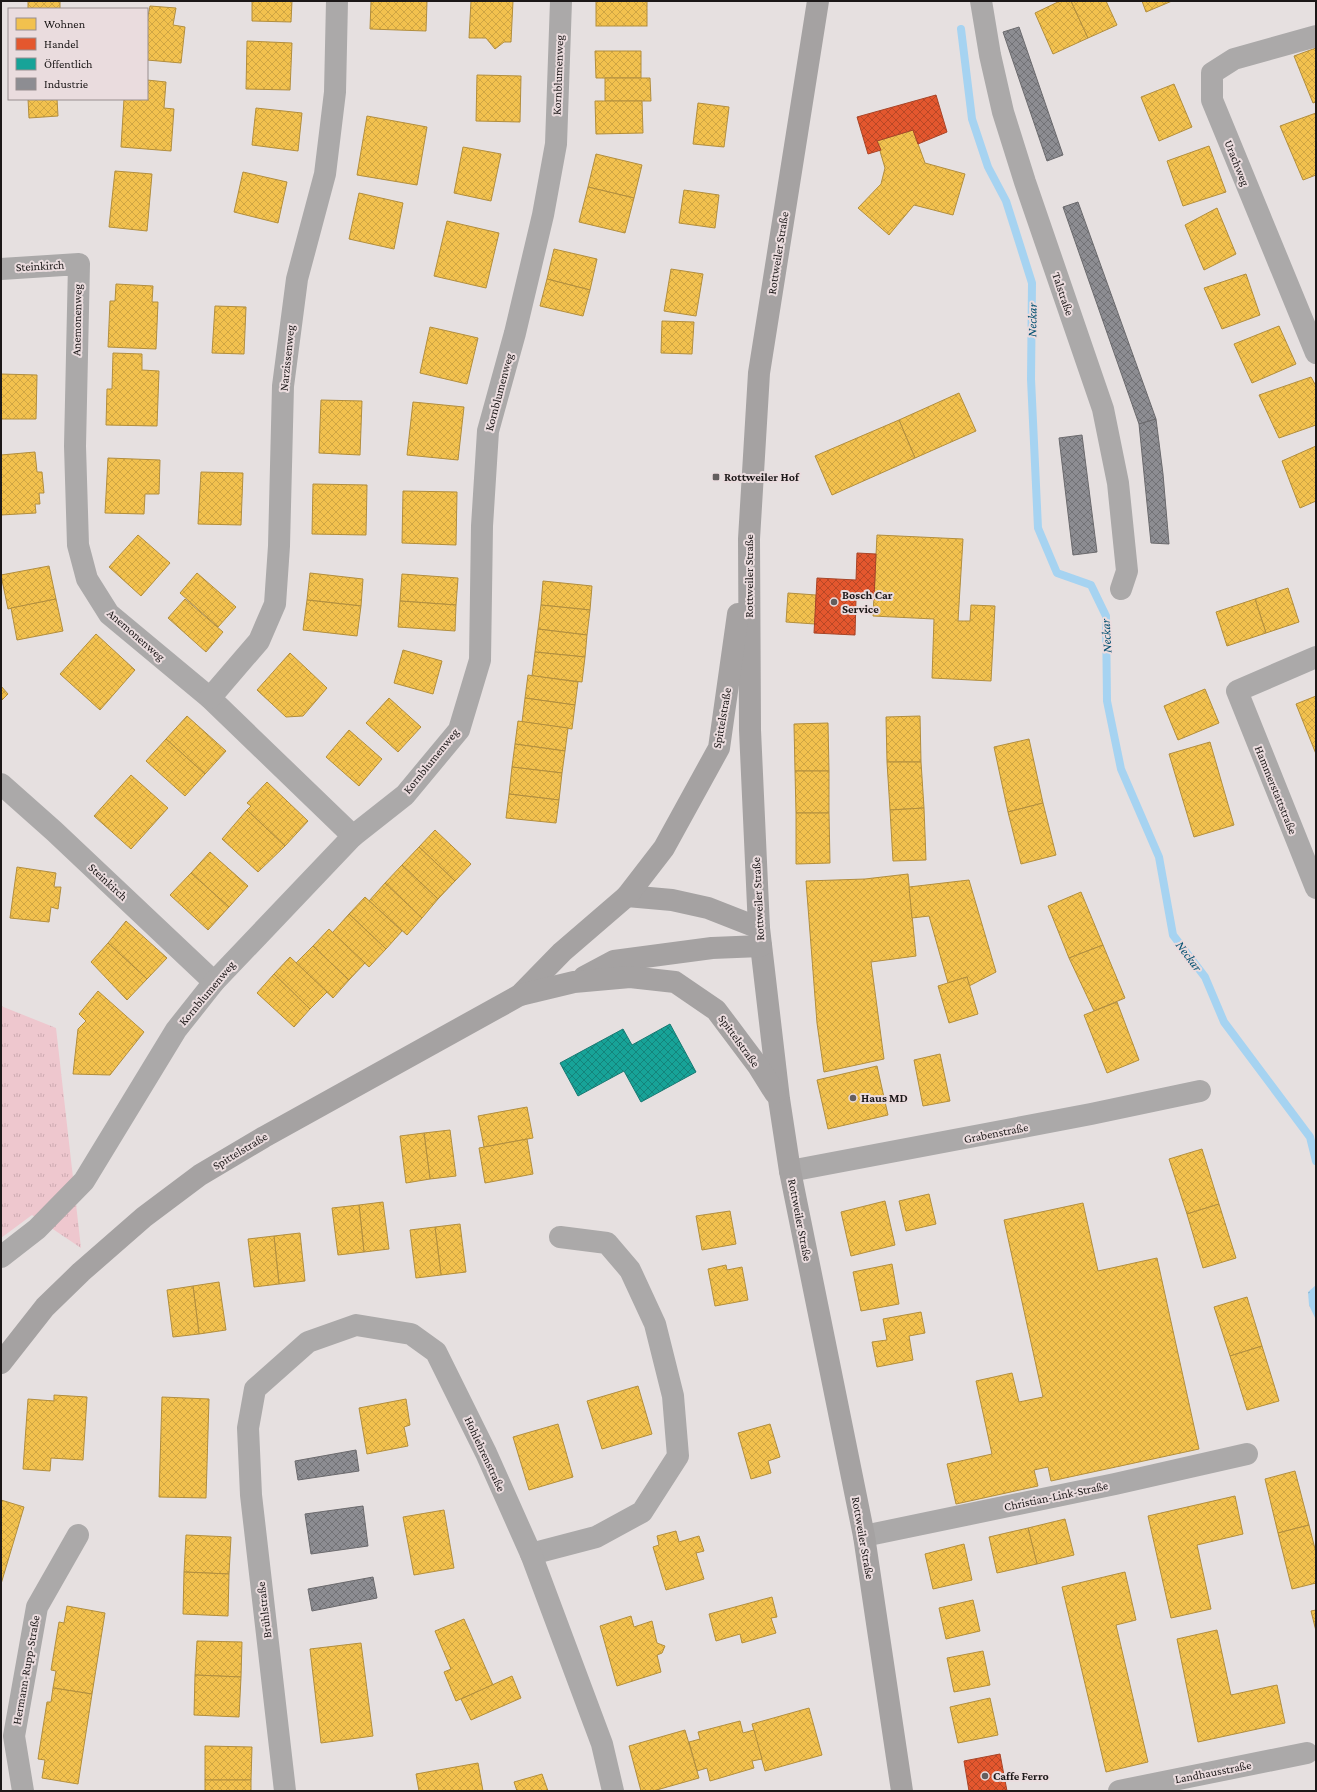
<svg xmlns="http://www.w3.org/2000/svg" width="1317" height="1792" font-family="'Crimson Pro',serif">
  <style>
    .grass { fill: url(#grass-tufts) }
    .water { fill: url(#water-ripples) }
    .homes { fill: url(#homes-cross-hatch); stroke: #b28e3e }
    .shops { fill: url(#shops-cross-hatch); stroke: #a84427 }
    .public { fill: url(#public-cross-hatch); stroke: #187972 }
    .industry { fill: url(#industry-cross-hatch); stroke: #6b6a6d }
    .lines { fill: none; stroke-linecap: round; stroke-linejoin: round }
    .stream { stroke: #a6d3f1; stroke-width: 8 }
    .minor { stroke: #aba9a9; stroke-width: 22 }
    .major { stroke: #a5a2a2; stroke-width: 22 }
    .poi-dot { fill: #635e5e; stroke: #eadcde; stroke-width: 1.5 }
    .labels { text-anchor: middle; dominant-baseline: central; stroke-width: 4; stroke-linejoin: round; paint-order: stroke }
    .street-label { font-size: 12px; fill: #1c1818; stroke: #eadcde }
    .poi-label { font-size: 12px; font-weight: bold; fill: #1c1818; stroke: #eadcde; text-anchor: start }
    .water-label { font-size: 13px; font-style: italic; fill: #055172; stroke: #eadcde }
  </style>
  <defs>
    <pattern id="grass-tufts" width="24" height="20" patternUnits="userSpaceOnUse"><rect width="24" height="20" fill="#eec7ce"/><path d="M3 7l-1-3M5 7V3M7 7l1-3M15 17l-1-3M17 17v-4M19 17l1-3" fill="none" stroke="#ccaab0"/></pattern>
    <pattern id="water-ripples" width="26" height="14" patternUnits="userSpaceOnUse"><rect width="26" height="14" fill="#a6d3f1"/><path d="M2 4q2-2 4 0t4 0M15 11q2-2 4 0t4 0" fill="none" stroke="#8eb4ce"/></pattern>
    <pattern id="homes-cross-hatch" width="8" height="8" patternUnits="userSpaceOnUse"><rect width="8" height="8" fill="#f2c14e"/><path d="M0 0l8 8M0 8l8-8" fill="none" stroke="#cfa543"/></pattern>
    <pattern id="shops-cross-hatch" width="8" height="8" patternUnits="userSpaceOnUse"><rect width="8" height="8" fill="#e4572e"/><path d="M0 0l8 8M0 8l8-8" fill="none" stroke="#b84726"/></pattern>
    <pattern id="public-cross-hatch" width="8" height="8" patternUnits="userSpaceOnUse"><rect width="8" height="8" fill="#17a398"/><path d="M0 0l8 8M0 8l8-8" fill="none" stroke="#14847b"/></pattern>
    <pattern id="industry-cross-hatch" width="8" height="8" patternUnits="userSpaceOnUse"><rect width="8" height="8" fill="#8d8d92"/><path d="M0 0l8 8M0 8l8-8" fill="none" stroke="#727276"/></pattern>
  </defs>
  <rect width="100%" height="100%" fill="#e6e0e0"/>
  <polygon class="grass" points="1,1006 56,1028 81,1248 32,1215 1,1238"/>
  <polygon class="water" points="1316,1285 1316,1320 1309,1305 1308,1292"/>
  <g class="homes">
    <rect x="28" y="1" width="32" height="8"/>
    <polygon points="252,1 292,1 291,22 252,21"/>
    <polygon points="371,1 427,1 426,31 370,29"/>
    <polygon points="471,1 513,1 511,42 504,42 495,49 486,38 469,38"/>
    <rect x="596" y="1" width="51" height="25"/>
    <polygon points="1060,1 1071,1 1088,38 1053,54 1035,13"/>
    <polygon points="1071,1 1106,1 1117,25 1088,38"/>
    <polygon points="1142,1 1172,1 1146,12"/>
    <polygon points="150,6 176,8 173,25 185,27 181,63 147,60 147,21"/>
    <polygon points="247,41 292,43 290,90 246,89"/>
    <polygon points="1316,48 1316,102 1313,103 1294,56"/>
    <polygon points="595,51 641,51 641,78 596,78"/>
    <polygon points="477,75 521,76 520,122 476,121"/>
    <polygon points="605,78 650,78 651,101 605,101"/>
    <polygon points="147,80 166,82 164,108 174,109 171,151 121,147 124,99 147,99"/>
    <polygon points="1174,84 1192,127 1159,141 1141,97"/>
    <polygon points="28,99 57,99 58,116 29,118"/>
    <polygon points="595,101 642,101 643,133 596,134"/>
    <polygon points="698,103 729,107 724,147 693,144"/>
    <polygon points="256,108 302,113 298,151 252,145"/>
    <polygon points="1316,113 1316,175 1303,180 1280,126"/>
    <polygon points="367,116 427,127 417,185 357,175"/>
    <polygon points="913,130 925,163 965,174 953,215 914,205 889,235 858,208 881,184 885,168 877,141"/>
    <polygon points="1209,146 1226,192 1183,206 1167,161"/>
    <polygon points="463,147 501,154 491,201 454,193"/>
    <polygon points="596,154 642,165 634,198 588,187"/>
    <polygon points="115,171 152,174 147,231 109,227"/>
    <polygon points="243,172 287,182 278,223 234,212"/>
    <polygon points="588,187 634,198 625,233 579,222"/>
    <polygon points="684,190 719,195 715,228 679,223"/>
    <polygon points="359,193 403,203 394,249 349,239"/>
    <polygon points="1217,208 1236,254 1204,270 1185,225"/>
    <polygon points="447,221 499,233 486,288 434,276"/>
    <polygon points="554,249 597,259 590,290 547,279"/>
    <polygon points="671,269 703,274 696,316 664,311"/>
    <polygon points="1246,274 1260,315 1222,329 1204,288"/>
    <polygon points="547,279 590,290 583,316 540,306"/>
    <polygon points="116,284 153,286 152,302 158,302 156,349 108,347 110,301 115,301"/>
    <polygon points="215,306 246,307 244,354 212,353"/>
    <polygon points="662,321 694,322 692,354 661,353"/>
    <polygon points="1279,326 1296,364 1252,383 1234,344"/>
    <polygon points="430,327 478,338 467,384 420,373"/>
    <polygon points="113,353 142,354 142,370 159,371 157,426 106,425 107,389 112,389"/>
    <polygon points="1,374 37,375 36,419 1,419"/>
    <polygon points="1311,377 1316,386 1316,425 1279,438 1259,395"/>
    <polygon points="959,393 976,431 915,458 899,420"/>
    <polygon points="321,400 362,401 360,455 319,453"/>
    <polygon points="413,402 464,407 458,460 407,455"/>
    <polygon points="899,420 915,458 832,495 815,456"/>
    <polygon points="1316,446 1316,501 1300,508 1282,461"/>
    <polygon points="35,452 37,472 42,472 44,493 39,493 40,504 35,504 36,513 1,515 1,455"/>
    <polygon points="108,458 160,460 159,494 145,494 144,514 105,513"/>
    <polygon points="201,472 243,473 241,525 198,524"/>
    <polygon points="313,484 367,485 366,535 312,534"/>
    <polygon points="403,491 457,492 456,545 402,543"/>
    <polygon points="138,535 170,563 141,596 109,567"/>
    <polygon points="877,535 963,539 958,621 970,621 971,605 995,606 991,681 932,678 934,619 873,616"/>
    <polygon points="49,566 56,599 8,609 1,575"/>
    <polygon points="197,573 236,607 218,627 180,593"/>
    <polygon points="310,573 363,579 361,606 307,600"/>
    <polygon points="402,574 458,578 456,605 400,601"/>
    <polygon points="543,581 592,586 590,610 541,605"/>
    <polygon points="1288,588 1299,622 1266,633 1255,599"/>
    <polygon points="788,593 816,595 815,624 786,622"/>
    <polygon points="56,599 63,631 17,640 11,608"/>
    <polygon points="185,599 223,632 206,652 168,618"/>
    <polygon points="1255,599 1266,633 1227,646 1216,612"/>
    <polygon points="307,600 361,606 357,636 303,630"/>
    <polygon points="400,601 456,605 455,631 398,627"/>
    <polygon points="541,605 590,610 587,635 538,629"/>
    <polygon points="538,629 587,635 585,657 535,652"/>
    <polygon points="96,634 135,670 100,710 60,674"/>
    <polygon points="403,650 442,661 433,694 394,683"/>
    <polygon points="535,652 585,657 582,682 532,676"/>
    <polygon points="290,653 327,688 303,716 286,717 257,690"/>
    <polygon points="528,675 578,682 575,705 525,698"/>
    <polygon points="1,686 8,694 1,701"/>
    <polygon points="1205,689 1219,723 1178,740 1164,706"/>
    <polygon points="1316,696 1316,754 1296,704"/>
    <polygon points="389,698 421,727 398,752 366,723"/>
    <polygon points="525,698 575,705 572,729 522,722"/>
    <polygon points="187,716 226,751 205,774 166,739"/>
    <polygon points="920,716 921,762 887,762 886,717"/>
    <polygon points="518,721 568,728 565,751 515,744"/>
    <polygon points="828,723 829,771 795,771 794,724"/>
    <polygon points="349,730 382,759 359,786 326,757"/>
    <polygon points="166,739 205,774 185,796 146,761"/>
    <polygon points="1029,739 1043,803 1008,812 994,747"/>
    <polygon points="1210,742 1234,825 1194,837 1169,754"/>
    <polygon points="515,744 565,751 562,773 512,767"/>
    <polygon points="887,762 921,762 924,808 890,810"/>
    <polygon points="512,767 562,773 559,800 509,794"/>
    <polygon points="795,771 829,771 829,813 796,813"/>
    <polygon points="131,775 168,808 131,849 94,816"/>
    <polygon points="267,782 308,821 285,846 247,810 251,806 247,803"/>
    <polygon points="509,794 559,800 556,823 506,818"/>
    <polygon points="1043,803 1056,855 1021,864 1008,812"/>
    <polygon points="924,808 926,860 893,861 890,810"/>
    <polygon points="247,810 285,846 258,872 222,839"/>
    <polygon points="796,813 829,813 830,863 796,864"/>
    <polygon points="435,830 471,864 455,881 419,847"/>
    <polygon points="419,847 455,881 438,899 402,865"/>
    <polygon points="210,852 248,886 229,907 191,873"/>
    <polygon points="402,865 438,899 422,918 385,883"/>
    <polygon points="17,867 56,873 54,887 61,887 58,909 51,907 49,922 10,918"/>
    <polygon points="191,873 229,907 208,930 170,895"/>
    <polygon points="908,874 916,956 871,962 884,1059 824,1072 817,1023 806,881 865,879"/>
    <polygon points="969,880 996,972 969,986 967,977 948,983 929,916 912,918 909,887"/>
    <polygon points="385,883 422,918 407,935 369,901"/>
    <polygon points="1081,892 1103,945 1069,958 1048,906"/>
    <polygon points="365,897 402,931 386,949 349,914"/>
    <polygon points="349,914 386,949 369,967 332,933"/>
    <polygon points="126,921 167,958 147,979 108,943"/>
    <polygon points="329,929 365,963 349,980 313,946"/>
    <polygon points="108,943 147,979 127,1000 91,962"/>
    <polygon points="1103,945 1125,998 1094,1011 1069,958"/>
    <polygon points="313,946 349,980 333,998 296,963"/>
    <polygon points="290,957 327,992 310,1009 274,974"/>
    <polygon points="274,974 310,1009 294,1027 257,993"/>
    <polygon points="967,977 978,1014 949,1023 938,986"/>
    <polygon points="98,991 144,1032 110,1075 73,1074 78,1029 86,1021 79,1014"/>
    <polygon points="1117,1002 1139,1060 1107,1073 1084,1015"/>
    <polygon points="940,1054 950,1101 923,1106 914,1060"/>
    <polygon points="877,1066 888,1115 828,1129 817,1080"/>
    <polygon points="527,1107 533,1138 484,1147 478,1116"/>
    <polygon points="450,1130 456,1176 430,1179 424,1133"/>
    <polygon points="424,1133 430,1179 406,1183 400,1136"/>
    <polygon points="527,1139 533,1174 485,1183 479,1148"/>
    <polygon points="1202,1149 1219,1204 1187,1214 1169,1159"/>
    <polygon points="929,1194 936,1224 906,1231 899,1201"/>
    <polygon points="885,1201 895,1245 851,1256 841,1212"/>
    <polygon points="383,1202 389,1249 364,1252 359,1205"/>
    <polygon points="1083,1203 1098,1271 1157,1258 1199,1449 1051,1481 1048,1467 1034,1470 1038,1486 956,1504 947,1464 992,1454 976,1381 1012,1373 1019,1402 1043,1397 1004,1220"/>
    <polygon points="1219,1204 1236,1258 1203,1268 1187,1214"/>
    <polygon points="359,1205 364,1252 338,1255 332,1208"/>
    <polygon points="730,1211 736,1244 702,1250 696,1216"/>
    <polygon points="460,1224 466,1272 441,1275 435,1227"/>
    <polygon points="435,1227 441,1275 416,1278 410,1230"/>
    <polygon points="300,1233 305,1281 279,1284 274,1236"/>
    <polygon points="274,1236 279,1284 254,1287 248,1239"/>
    <polygon points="892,1264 899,1304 861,1311 853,1272"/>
    <polygon points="726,1265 727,1270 742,1267 748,1300 715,1306 708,1269"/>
    <polygon points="219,1282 226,1330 199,1334 193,1286"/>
    <polygon points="193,1286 199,1334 173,1337 167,1290"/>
    <polygon points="1247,1297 1262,1346 1230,1356 1214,1307"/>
    <polygon points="921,1312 925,1333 909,1336 913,1360 877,1367 872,1342 887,1340 883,1319"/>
    <polygon points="1262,1346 1279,1401 1247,1410 1230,1356"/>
    <polygon points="638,1386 652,1434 602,1449 587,1401"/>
    <polygon points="54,1395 87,1397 83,1460 51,1458 50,1471 23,1469 28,1399 54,1401"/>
    <polygon points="162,1397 209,1399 206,1498 159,1497"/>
    <polygon points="406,1399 410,1425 404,1427 408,1446 367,1454 359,1408"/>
    <polygon points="558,1424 573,1477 529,1490 513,1437"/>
    <polygon points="770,1424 780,1457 768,1461 771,1473 751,1479 738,1433"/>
    <polygon points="1295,1471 1309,1525 1278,1533 1265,1479"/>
    <polygon points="1235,1496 1243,1534 1197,1545 1211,1609 1171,1618 1148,1516"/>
    <polygon points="1,1500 24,1507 1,1584"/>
    <polygon points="444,1510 454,1568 414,1575 403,1517"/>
    <polygon points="1065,1519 1074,1555 1037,1564 1028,1528"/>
    <polygon points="1309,1525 1316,1553 1316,1583 1292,1589 1278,1533"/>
    <polygon points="1028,1528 1037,1564 997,1573 989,1537"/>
    <polygon points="676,1531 679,1542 699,1536 704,1551 696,1553 704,1579 666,1590 653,1547 659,1545 657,1536"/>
    <polygon points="186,1535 231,1537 229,1574 184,1572"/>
    <polygon points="964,1544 972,1580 933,1589 925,1554"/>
    <polygon points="184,1572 229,1574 228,1616 183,1614"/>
    <polygon points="1125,1572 1136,1620 1116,1625 1148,1762 1106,1772 1062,1587"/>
    <polygon points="772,1597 777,1617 771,1618 776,1633 742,1643 740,1634 716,1641 709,1614"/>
    <polygon points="973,1600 980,1631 946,1639 939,1608"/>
    <polygon points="67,1606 105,1613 92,1694 53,1688 56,1671 51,1670 59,1622 64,1623"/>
    <polygon points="1316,1610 1316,1631 1311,1611"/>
    <polygon points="631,1616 634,1627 652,1621 657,1643 665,1646 662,1653 657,1655 661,1672 617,1686 600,1626"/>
    <polygon points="464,1619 493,1685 456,1701 444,1672 451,1669 435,1631"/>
    <polygon points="1217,1630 1231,1695 1277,1685 1285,1723 1198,1742 1177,1639"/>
    <polygon points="197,1641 242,1642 241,1677 195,1675"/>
    <polygon points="361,1643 373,1736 321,1743 310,1649"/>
    <polygon points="983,1651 990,1685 954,1692 947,1658"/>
    <polygon points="195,1675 241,1677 239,1717 194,1715"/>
    <polygon points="512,1676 521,1698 471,1720 461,1699"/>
    <polygon points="53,1688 92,1694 78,1784 42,1778 45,1760 38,1759 47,1702 51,1702"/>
    <polygon points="990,1698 998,1735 958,1743 950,1707"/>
    <polygon points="809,1708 822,1755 765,1771 752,1724"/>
    <polygon points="740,1721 743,1733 754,1730 762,1759 752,1761 754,1768 710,1781 707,1768 697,1771 689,1742 700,1739 698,1732"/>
    <polygon points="685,1730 699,1778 653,1791 641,1791 629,1746"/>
    <polygon points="205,1746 252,1747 251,1780 205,1780"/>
    <polygon points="478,1763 483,1791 419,1791 416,1774"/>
    <polygon points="542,1774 548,1791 517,1791 514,1782"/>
    <rect x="205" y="1780" width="46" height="11"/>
  </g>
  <g class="shops">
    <polygon points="936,95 947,132 918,144 913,130 877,141 881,150 868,154 857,117"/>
    <polygon points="857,553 876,554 874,600 856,599 855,635 814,633 817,578 856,580"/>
    <polygon points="1000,1754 1007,1791 969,1791 964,1761"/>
  </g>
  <polygon class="public" points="670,1024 696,1072 641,1102 624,1071 578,1096 560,1063 623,1029 632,1045"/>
  <g class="industry">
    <polygon points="1019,27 1063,155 1047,161 1003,32"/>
    <polygon points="1078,202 1156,419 1139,424 1063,207"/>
    <polygon points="1156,419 1163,474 1169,544 1151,543 1139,424"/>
    <polygon points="1082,435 1097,552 1073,555 1059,438"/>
    <polygon points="356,1450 359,1471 298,1480 295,1461"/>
    <polygon points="363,1506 368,1546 311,1554 305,1514"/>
    <polygon points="373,1577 377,1598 312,1611 308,1589"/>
  </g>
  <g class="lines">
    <polyline class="stream" points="961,29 972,119 988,167 1006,201 1032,283 1031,379 1038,528 1057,573 1091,585 1106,616 1107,701 1121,769 1159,857 1173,935 1205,977 1224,1022 1310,1137 1316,1161"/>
    <g class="minor">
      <polyline points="981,1 990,55 1003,112 1025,182 1103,409 1118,483 1127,571 1121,589"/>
      <polyline points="1316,36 1234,59 1212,73 1212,100 1316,353"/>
      <polyline points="1,269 79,264 75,446 78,545 87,579 109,614 210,698 353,836"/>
      <polyline points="1316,657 1237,691 1316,888"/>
      <polyline points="210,698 259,641 275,604 279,546 283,386 297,279 325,174 335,92 337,1"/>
      <polyline points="1,784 54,831 214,982"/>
      <polyline points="790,1171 1091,1114 1200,1091"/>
      <polyline points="1,1257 37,1229 84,1181 176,1030 214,982 353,836 405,795 459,730 480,660 482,526 488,431 515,333 543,215 556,144 561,1"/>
      <polyline points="864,1536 1115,1484 1247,1454"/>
      <polyline points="531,1554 596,1537 642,1512 678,1456 673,1396 655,1324 630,1270 607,1243 560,1237"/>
      <polyline points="23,1791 14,1736 37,1607 78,1535"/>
      <polyline points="285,1791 251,1495 248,1428 255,1389 308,1342 356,1325 411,1334 436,1352 486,1453 531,1554 602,1744 613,1791"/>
      <polyline points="1119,1791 1307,1753"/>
    </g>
    <g class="major">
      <polyline points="818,1 759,373 749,539 750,730 759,928 779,1099 790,1171 864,1536 902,1791"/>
      <polyline points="627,896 672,900 708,908 759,928"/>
      <polyline points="584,977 614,961 712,948 761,946"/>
      <polyline points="520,995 562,952 627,896 664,848 719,748 738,614"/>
      <polyline points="1,1363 45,1307 81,1272 144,1217 200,1175 264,1137 520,995 574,982 630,977 675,982 716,1010 758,1066 775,1093"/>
    </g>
  </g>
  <g class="poi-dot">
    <rect x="712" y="473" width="8" height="8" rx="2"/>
    <circle cx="834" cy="602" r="4"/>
    <circle cx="853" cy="1098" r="4"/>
    <circle cx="985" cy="1776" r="4"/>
  </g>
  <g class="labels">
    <g class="street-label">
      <text transform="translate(558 75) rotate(-88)">Kornblumenweg</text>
      <text transform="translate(1237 163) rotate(68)">Urachweg</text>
      <text transform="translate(778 253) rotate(-81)">Rottweiler Straße</text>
      <text transform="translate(40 266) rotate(-3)">Steinkirch</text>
      <text transform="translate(1063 294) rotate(71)">Talstraße</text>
      <text transform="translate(77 320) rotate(-89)">Anemonenweg</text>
      <text transform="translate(287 358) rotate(-84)">Narzissenweg</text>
      <text transform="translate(499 392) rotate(-75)">Kornblumenweg</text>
      <text transform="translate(749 576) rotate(-90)">Rottweiler Straße</text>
      <text transform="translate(136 635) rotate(41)">Anemonenweg</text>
      <text transform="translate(722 718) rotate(-80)">Spittelstraße</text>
      <text transform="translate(431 761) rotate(-51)">Kornblumenweg</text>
      <text transform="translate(1276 790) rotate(68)">Hammerstattstraße</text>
      <text transform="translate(108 882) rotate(43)">Steinkirch</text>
      <text transform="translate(758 899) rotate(-93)">Rottweiler Straße</text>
      <text transform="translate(207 993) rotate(-50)">Kornblumenweg</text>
      <text transform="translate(739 1041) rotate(54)">Spittelstraße</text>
      <text transform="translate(996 1133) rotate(-11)">Grabenstraße</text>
      <text transform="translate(240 1151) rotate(-31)">Spittelstraße</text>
      <text transform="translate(800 1220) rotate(79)">Rottweiler Straße</text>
      <text transform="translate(485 1454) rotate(65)">Hohlehrenstraße</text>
      <text transform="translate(1056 1496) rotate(-12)">Christian-Link-Straße</text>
      <text transform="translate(863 1538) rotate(80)">Rottweiler Straße</text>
      <text transform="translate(264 1610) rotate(-97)">Brühlstraße</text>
      <text transform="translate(26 1670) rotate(-80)">Hermann-Rupp-Straße</text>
      <text transform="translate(1213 1772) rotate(-11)">Landhausstraße</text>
    </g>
    <g class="poi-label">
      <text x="724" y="477">Rottweiler Hof</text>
      <text x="842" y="595">Bosch Car<tspan x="842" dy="14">Service</tspan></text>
      <text x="861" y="1098">Haus MD</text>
      <text x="993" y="1776">Caffe Ferro</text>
    </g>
    <g class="water-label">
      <text transform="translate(1032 320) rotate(-89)">Neckar</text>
      <text transform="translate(1106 636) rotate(-93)">Neckar</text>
      <text transform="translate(1189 956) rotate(53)">Neckar</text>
    </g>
  </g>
  <rect width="1317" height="1792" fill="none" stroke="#1c1818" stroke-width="4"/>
  <rect x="8" y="8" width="140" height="92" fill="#eadcde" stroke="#988e8f"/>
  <rect x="16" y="18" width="20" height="12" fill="#f2c14e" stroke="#988e8f"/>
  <text x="44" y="28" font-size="12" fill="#1c1818">Wohnen</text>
  <rect x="16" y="38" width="20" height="12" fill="#e4572e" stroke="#988e8f"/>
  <text x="44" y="48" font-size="12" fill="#1c1818">Handel</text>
  <rect x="16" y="58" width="20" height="12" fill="#17a398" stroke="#988e8f"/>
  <text x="44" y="68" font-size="12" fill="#1c1818">Öffentlich</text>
  <rect x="16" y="78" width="20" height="12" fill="#8d8d92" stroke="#988e8f"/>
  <text x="44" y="88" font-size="12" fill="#1c1818">Industrie</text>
</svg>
